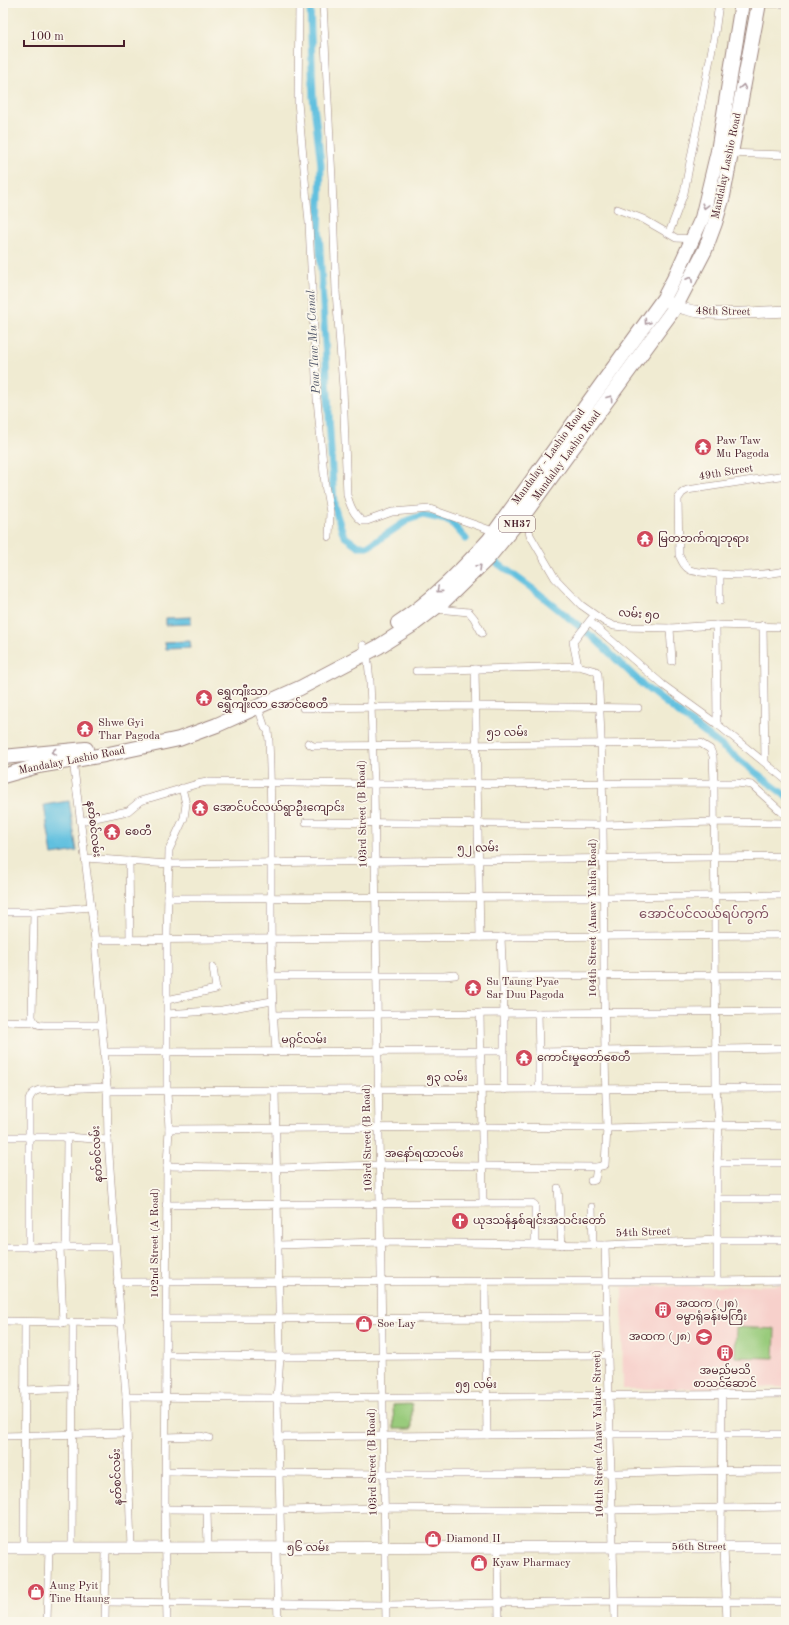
<svg xmlns="http://www.w3.org/2000/svg" width="789" height="1625" font-family="'Old Standard TT','Noto Sans Myanmar',serif">
  <style>
    .built { fill: #f7d0cb }
    .green { fill: #99cb7b; stroke: #727553 }
    .water { fill: #61c0df; stroke: #567085 }
    .lines { fill: none; stroke-linecap: round; stroke-linejoin: round }
    .canal { stroke: #61c0df; stroke-width: 7 }
    .street-casing { stroke: #9d857e; stroke-width: 8 }
    .secondary-casing { stroke: #9d857e; stroke-width: 12 }
    .highway-casing { stroke: #9d857e; stroke-width: 16 }
    .street { stroke: #fff; stroke-width: 7 }
    .secondary { stroke: #fff; stroke-width: 11 }
    .highway { stroke: #fff; stroke-width: 14 }
    .oneway { stroke: #ae9aa0 }
    .labels { text-anchor: middle; dominant-baseline: central; stroke-width: 3.5; stroke-linejoin: round; paint-order: stroke }
    .shield { fill: #fbf7ec; stroke: #7f6065; stroke-width: 1 }
    .shield-label { font-size: 10px; font-weight: bold; fill: #4a1f2b }
    .street-label { font-size: 11px; fill: #4a1f2b; stroke: #fbf7ec }
    .poi-label { font-size: 11px; fill: #4a1f2b; stroke: #fbf7ec; text-anchor: start }
    .water-label { font-size: 12px; font-style: italic; fill: #52576a; stroke: #fbf7ec }
    .quarter-label { font-size: 13px; fill: #805160; stroke: #fbf7ec }
  </style>
  <rect width="100%" height="100%" fill="#fbf7ec"/>
  <filter id="ink" filterUnits="userSpaceOnUse"><feTurbulence type="fractalNoise" baseFrequency=".025" numOctaves="2"/><feDisplacementMap in="SourceGraphic" scale="8" xChannelSelector="R" yChannelSelector="G"/><feConvolveMatrix kernelMatrix="1 2 1 2 8 2 1 2 1" color-interpolation-filters="sRGB"/></filter>
  <filter id="wash" filterUnits="userSpaceOnUse"><feTurbulence type="fractalNoise" baseFrequency=".012" numOctaves="4" result="noise"/><feDisplacementMap in="SourceGraphic" scale="16" xChannelSelector="R" yChannelSelector="G"/><feGaussianBlur stdDeviation="0.9" result="paint"/><feColorMatrix in="noise" values="0 0 0 0 0 0 0 0 0 0 0 0 0 0 0 0 0 1.4 0 .05"/><feComposite in="paint" operator="in"/></filter>
  <g filter="url(#wash)">
    <rect width="100%" height="100%" fill="#f0ebd2"/>
    <polygon class="built" points="786,1285 786,1387 623,1389 622,1287"/>
    <g class="green">
      <polygon points="736,1327 775,1329 774,1358 735,1357"/>
      <polygon points="412,1404 412,1429 394,1429 393,1405"/>
    </g>
    <g class="water">
      <polygon points="191,617 191,624 166,625 166,618"/>
      <polygon points="190,641 191,648 166,649 165,642"/>
      <polygon points="69,801 77,851 52,855 44,805"/>
    </g>
    <g class="lines">
      <g class="canal">
        <polyline points="310,3 313,97 321,164 319,231 334,506 344,536 358,546 369,546 408,520 423,515 450,521 466,539"/>
        <polyline points="493,560 537,592 595,639 644,686 786,796"/>
      </g>
    </g>
  </g>
  <g filter="url(#ink)">
    <g class="lines">
      <g class="street-casing">
        <g id="street">
          <polyline points="299,3 298,102 309,223 317,399 325,485 330,512 329,537"/>
          <path d="M323,3L332,179L336,291L343,388L347,495C350,505 353,514 362,521H367L392,512L430,509L496,532"/>
          <polyline points="742,3 786,4"/>
          <polyline points="728,153 786,155"/>
          <polyline points="617,209 643,219 676,238 693,239"/>
          <polyline points="669,233 684,193 715,33 719,3"/>
          <path d="M786,475L687,490L682,493L678,499L679,555C682,561 684,567 690,570C695,572 703,572 709,573C737,576 758,576 786,571"/>
          <polyline points="525,513 530,535 555,578 581,605 605,622 614,626 623,627 670,628 716,625 786,627"/>
          <polyline points="720,601 720,574"/>
          <polyline points="436,609 469,612 474,618 482,633"/>
          <polyline points="590,622 663,685 717,724 786,780"/>
          <polyline points="716,625 717,724"/>
          <polyline points="763,625 765,762"/>
          <polyline points="670,628 672,661"/>
          <polyline points="363,645 367,653 370,681 374,784 386,1622"/>
          <polyline points="578,666 573,642 592,618"/>
          <polyline points="475,669 480,937"/>
          <path d="M258,707L265,728L268,730L269,741C274,845 267,948 276,1051"/>
          <polyline points="303,708 476,706 638,708"/>
          <polyline points="308,743 313,746 700,743 710,749 713,756 714,783 716,1088 719,1125 717,1163 717,1281"/>
          <polyline points="73,760 95,940 107,1087 108,1140 126,1397 131,1548"/>
          <polyline points="81,821 128,811 140,801 197,784 207,782 374,784 737,783 752,785 786,816"/>
          <polyline points="306,822 603,825 714,822 786,823"/>
          <polyline points="85,858 169,864 786,856"/>
          <polyline points="129,861 130,940"/>
          <polyline points="592,873 603,876"/>
          <polyline points="168,898 603,897 786,895"/>
          <path d="M3,912H34L32,1017C35,1024 37,1025 44,1025H102"/>
          <polyline points="34,912 91,907"/>
          <polyline points="501,937 504,1013 504,1090"/>
          <polyline points="95,940 786,935"/>
          <polyline points="272,976 444,976 455,975"/>
          <polyline points="503,976 786,975"/>
          <polyline points="167,1000 216,989 213,967"/>
          <polyline points="480,1013 483,1203"/>
          <polyline points="538,1013 539,1052 786,1048"/>
          <polyline points="167,1014 222,1010 272,1001"/>
          <polyline points="273,1015 786,1011"/>
          <polyline points="3,1021 34,1022"/>
          <polyline points="105,1052 503,1051"/>
          <polyline points="539,1052 539,1089"/>
          <polyline points="275,1090 280,1357 277,1398 281,1548"/>
          <polyline points="107,1091 786,1088"/>
          <polyline points="169,1129 482,1127 607,1128 719,1125 786,1126"/>
          <polyline points="3,1137 67,1137 108,1140"/>
          <polyline points="717,1163 786,1163"/>
          <path d="M167,1166L276,1168L379,1165L597,1167L605,1165L607,1128C601,977 607,825 598,674L596,671L578,666L416,671"/>
          <polyline points="591,1181 595,1180 597,1167"/>
          <polyline points="558,1188 562,1245"/>
          <polyline points="717,1199 786,1199"/>
          <polyline points="166,1205 532,1203 535,1205 535,1244"/>
          <polyline points="592,1207 593,1245"/>
          <polyline points="278,1245 380,1242 605,1245 718,1240 786,1240"/>
          <polyline points="605,1245 615,1622"/>
          <polyline points="3,1247 115,1247"/>
          <path d="M29,1247V1100C31,1094 33,1092 39,1090L107,1087"/>
          <polyline points="60,1247 63,1323"/>
          <polyline points="66,1247 67,1137"/>
          <polyline points="485,1281 487,1435"/>
          <polyline points="117,1282 717,1281 786,1280"/>
          <polyline points="167,1319 607,1318"/>
          <polyline points="3,1321 120,1323"/>
          <polyline points="167,1355 280,1357 608,1355"/>
          <polyline points="24,1390 73,1388"/>
          <polyline points="126,1397 277,1398 786,1394"/>
          <polyline points="3,1436 127,1433"/>
          <polyline points="166,1437 200,1436 209,1438"/>
          <polyline points="278,1437 610,1434 786,1434"/>
          <path d="M166,1471C314,1474 463,1475 611,1473C670,1472 728,1470 786,1470"/>
          <polyline points="165,1509 281,1510 385,1508 612,1510 786,1507"/>
          <polyline points="207,1510 208,1548"/>
          <polyline points="24,1547 25,1322"/>
          <polyline points="498,1547 499,1622"/>
          <polyline points="721,1547 722,1394"/>
          <polyline points="724,1547 727,1622"/>
          <polyline points="72,1548 73,1323"/>
          <polyline points="276,1548 278,1622"/>
          <polyline points="105,1602 386,1605 614,1601 786,1602"/>
          <polyline points="47,1622 49,1548"/>
          <polyline points="105,1622 106,1548"/>
          <polyline points="167,1622 165,1509 167,1166 169,1129 167,1091 167,939 169,850 184,818 186,804 182,788"/>
        </g>
      </g>
      <g class="secondary-casing">
        <g id="secondary">
          <path d="M669,302C697,320 753,312 786,311"/>
          <polyline points="3,1548 786,1547"/>
        </g>
      </g>
      <g class="highway-casing">
        <g id="highway">
          <path d="M398,623C433,601 461,570 489,540L664,298L676,275L702,218L718,151L742,3"/>
          <polyline points="3,757 86,749"/>
          <polyline points="3,776 38,766 104,755 179,739 217,725 300,688 378,647 414,624 444,601 488,558 525,513 676,306 705,250 715,223 723,196 759,3"/>
        </g>
      </g>
      <use href="#street" class="street"/>
      <use href="#secondary" class="secondary"/>
      <use href="#highway" class="highway"/>
    </g>
    <defs><path id="oneway-chevron" d="M-2-3.5L2.5 0L-2 3.5" fill="none" stroke-width="1.6" stroke-linecap="round" stroke-linejoin="round"/></defs>
    <g class="oneway">
      <use href="#oneway-chevron" transform="translate(743 87) rotate(-80)"/>
      <use href="#oneway-chevron" transform="translate(705 206) rotate(105)"/>
      <use href="#oneway-chevron" transform="translate(690 279) rotate(-63)"/>
      <use href="#oneway-chevron" transform="translate(647 322) rotate(125)"/>
      <use href="#oneway-chevron" transform="translate(610 398) rotate(-54)"/>
      <use href="#oneway-chevron" transform="translate(479 567) rotate(-44)"/>
      <use href="#oneway-chevron" transform="translate(439 590) rotate(139)"/>
      <use href="#oneway-chevron" transform="translate(54 752) rotate(174)"/>
    </g>
  </g>
  <defs>
    <g id="temple-disc" transform="scale(0.9)"><circle r="9.5" fill="#d1495b" stroke="#fbf7ec"/><path d="M0-6L5-2H3V0L6.5 2.5H4V6H1.5V3h-3V6H-4V2.5H-6.5L-3 0V-2H-5Z" fill="#fff"/></g>
    <g id="church-disc" transform="scale(0.9)"><circle r="9.5" fill="#d1495b" stroke="#fbf7ec"/><path d="M-1.2-6h2.4v3.5h3.3v2.4h-3.3V6h-2.4V-.1h-3.3v-2.4h3.3Z" fill="#fff"/></g>
    <g id="building-disc" transform="scale(0.9)"><circle r="9.5" fill="#d1495b" stroke="#fbf7ec"/><path d="M-4-6H4V6H1V3H-1V6H-4ZM-2.5-4.3h1.7v1.8h-1.7ZM.8-4.3h1.7v1.8H.8ZM-2.5-1h1.7V.8h-1.7ZM.8-1h1.7V.8H.8Z" fill="#fff"/></g>
    <g id="shop-disc" transform="scale(0.9)"><circle r="9.5" fill="#d1495b" stroke="#fbf7ec"/><path d="M-5-2.5h2.3a2.7 3.5 0 0 1 5.4 0H5L5.5 6h-11ZM-1.5-2.5h3a1.5 2.3 0 0 0-3 0Z" fill="#fff"/></g>
    <g id="school-disc" transform="scale(0.9)"><circle r="9.5" fill="#d1495b" stroke="#fbf7ec"/><path d="M0-5L7-2L0 1L-7-2ZM-4 1L0 2.5L4 1V4Q0 6-4 4Z" fill="#fff"/></g>
  </defs>
  <g fill-rule="evenodd">
    <use href="#temple-disc" x="703" y="447"/>
    <use href="#temple-disc" x="645" y="539"/>
    <use href="#temple-disc" x="204" y="698"/>
    <use href="#temple-disc" x="85" y="729"/>
    <use href="#temple-disc" x="200" y="808"/>
    <use href="#temple-disc" x="112" y="832"/>
    <use href="#temple-disc" x="473" y="988"/>
    <use href="#temple-disc" x="524" y="1058"/>
    <use href="#church-disc" x="460" y="1221"/>
    <use href="#building-disc" x="663" y="1310"/>
    <use href="#shop-disc" x="364" y="1324"/>
    <use href="#school-disc" x="704" y="1337"/>
    <use href="#building-disc" x="725" y="1353"/>
    <use href="#shop-disc" x="433" y="1539"/>
    <use href="#shop-disc" x="479" y="1563"/>
    <use href="#shop-disc" x="36" y="1592"/>
  </g>
  <g class="labels">
    <rect class="shield" x="499" y="516" width="36" height="16" rx="3"/>
    <g class="shield-label">
      <text x="517" y="524">NH37</text>
    </g>
    <g class="street-label">
      <text transform="translate(727 166) rotate(-78)">Mandalay Lashio Road</text>
      <text transform="translate(723 312) rotate(1)">48th Street</text>
      <text transform="translate(567 456) rotate(-54)">Mandalay Lashio Road</text>
      <text transform="translate(549 457) rotate(-54)">Mandalay - Lashio Road</text>
      <text transform="translate(726 473) rotate(-9)">49th Street</text>
      <text transform="translate(639 615) rotate(4)">လမ်း ၅၀</text>
      <text x="507" y="733">၅၁ လမ်း</text>
      <text transform="translate(72 761) rotate(-11)">Mandalay Lashio Road</text>
      <text transform="translate(363 814) rotate(-91)">103rd Street (B Road)</text>
      <text transform="translate(93 829) rotate(83)">နတ်စင်လမ်း</text>
      <text transform="translate(478 849) rotate(-1)">၅၂ လမ်း</text>
      <text transform="translate(593 918) rotate(-90)">104th Street (Anaw Yahta Road)</text>
      <text x="304" y="1040">မဂ္ဂင်လမ်း</text>
      <text x="447" y="1078">၅၃ လမ်း</text>
      <text transform="translate(368 1138) rotate(-91)">103rd Street (B Road)</text>
      <text transform="translate(98 1154) rotate(-93)">နတ်စင်လမ်း</text>
      <text x="424" y="1154">အနော်ရထာလမ်း</text>
      <text transform="translate(643 1233) rotate(-2)">54th Street</text>
      <text transform="translate(155 1243) rotate(-90)">102nd Street (A Road)</text>
      <text x="476" y="1385">၅၅ လမ်း</text>
      <text transform="translate(599 1434) rotate(-91)">104th Street (Anaw Yahtar Street)</text>
      <text transform="translate(373 1462) rotate(-91)">103rd Street (B Road)</text>
      <text transform="translate(118 1477) rotate(-92)">နတ်စင်လမ်း</text>
      <text x="699" y="1547">56th Street</text>
      <text x="308" y="1548">၅၆ လမ်း</text>
    </g>
    <g class="poi-label">
      <text x="716" y="441">Paw Taw<tspan x="716" dy="13">Mu Pagoda</tspan></text>
      <text x="658" y="539">မြတဘက်ကျဘုရား</text>
      <text x="217" y="692">ရွှေကျီးသာ<tspan x="217" dy="13">ရွှေကျီးလာ အောင်စေတီ</tspan></text>
      <text x="98" y="723">Shwe Gyi<tspan x="98" dy="13">Thar Pagoda</tspan></text>
      <text x="213" y="808">အောင်ပင်လယ်ရွာဦးကျောင်း</text>
      <text x="125" y="832">စေတီ</text>
      <text x="486" y="982">Su Taung Pyae<tspan x="486" dy="13">Sar Duu Pagoda</tspan></text>
      <text x="537" y="1058">ကောင်းမှုတော်စေတီ</text>
      <text x="473" y="1221">ယုဒသန်နှစ်ချင်းအသင်းတော်</text>
      <text x="676" y="1304">အထက (၂၈)<tspan x="676" dy="13">ဓမ္မာရုံခန်းမကြီး</tspan></text>
      <text x="377" y="1324">Soe Lay</text>
      <text x="691" y="1337" text-anchor="end">အထက (၂၈)</text>
      <text x="725" y="1371" text-anchor="middle">အမည်မသိ<tspan x="725" dy="13">စာသင်ဆောင်</tspan></text>
      <text x="446" y="1539">Diamond II</text>
      <text x="492" y="1563">Kyaw Pharmacy</text>
      <text x="49" y="1586">Aung Pyit<tspan x="49" dy="13">Tine Htaung</tspan></text>
    </g>
    <g class="water-label">
      <text transform="translate(314 342) rotate(-93)">Paw Taw Mu Canal</text>
    </g>
    <g class="quarter-label">
      <text x="704" y="914">အောင်ပင်လယ်ရပ်ကွက်</text>
    </g>
  </g>
  <rect width="789" height="1625" fill="none" stroke="#fbf7ec" stroke-width="16"/>
  <path d="M24 40v6h100v-6" fill="none" stroke="#4a1f2b" stroke-width="2"/>
  <text x="30" y="40" font-size="12" fill="#4a1f2b" stroke="#fbf7ec" stroke-width="3" paint-order="stroke">100 m</text>
</svg>
